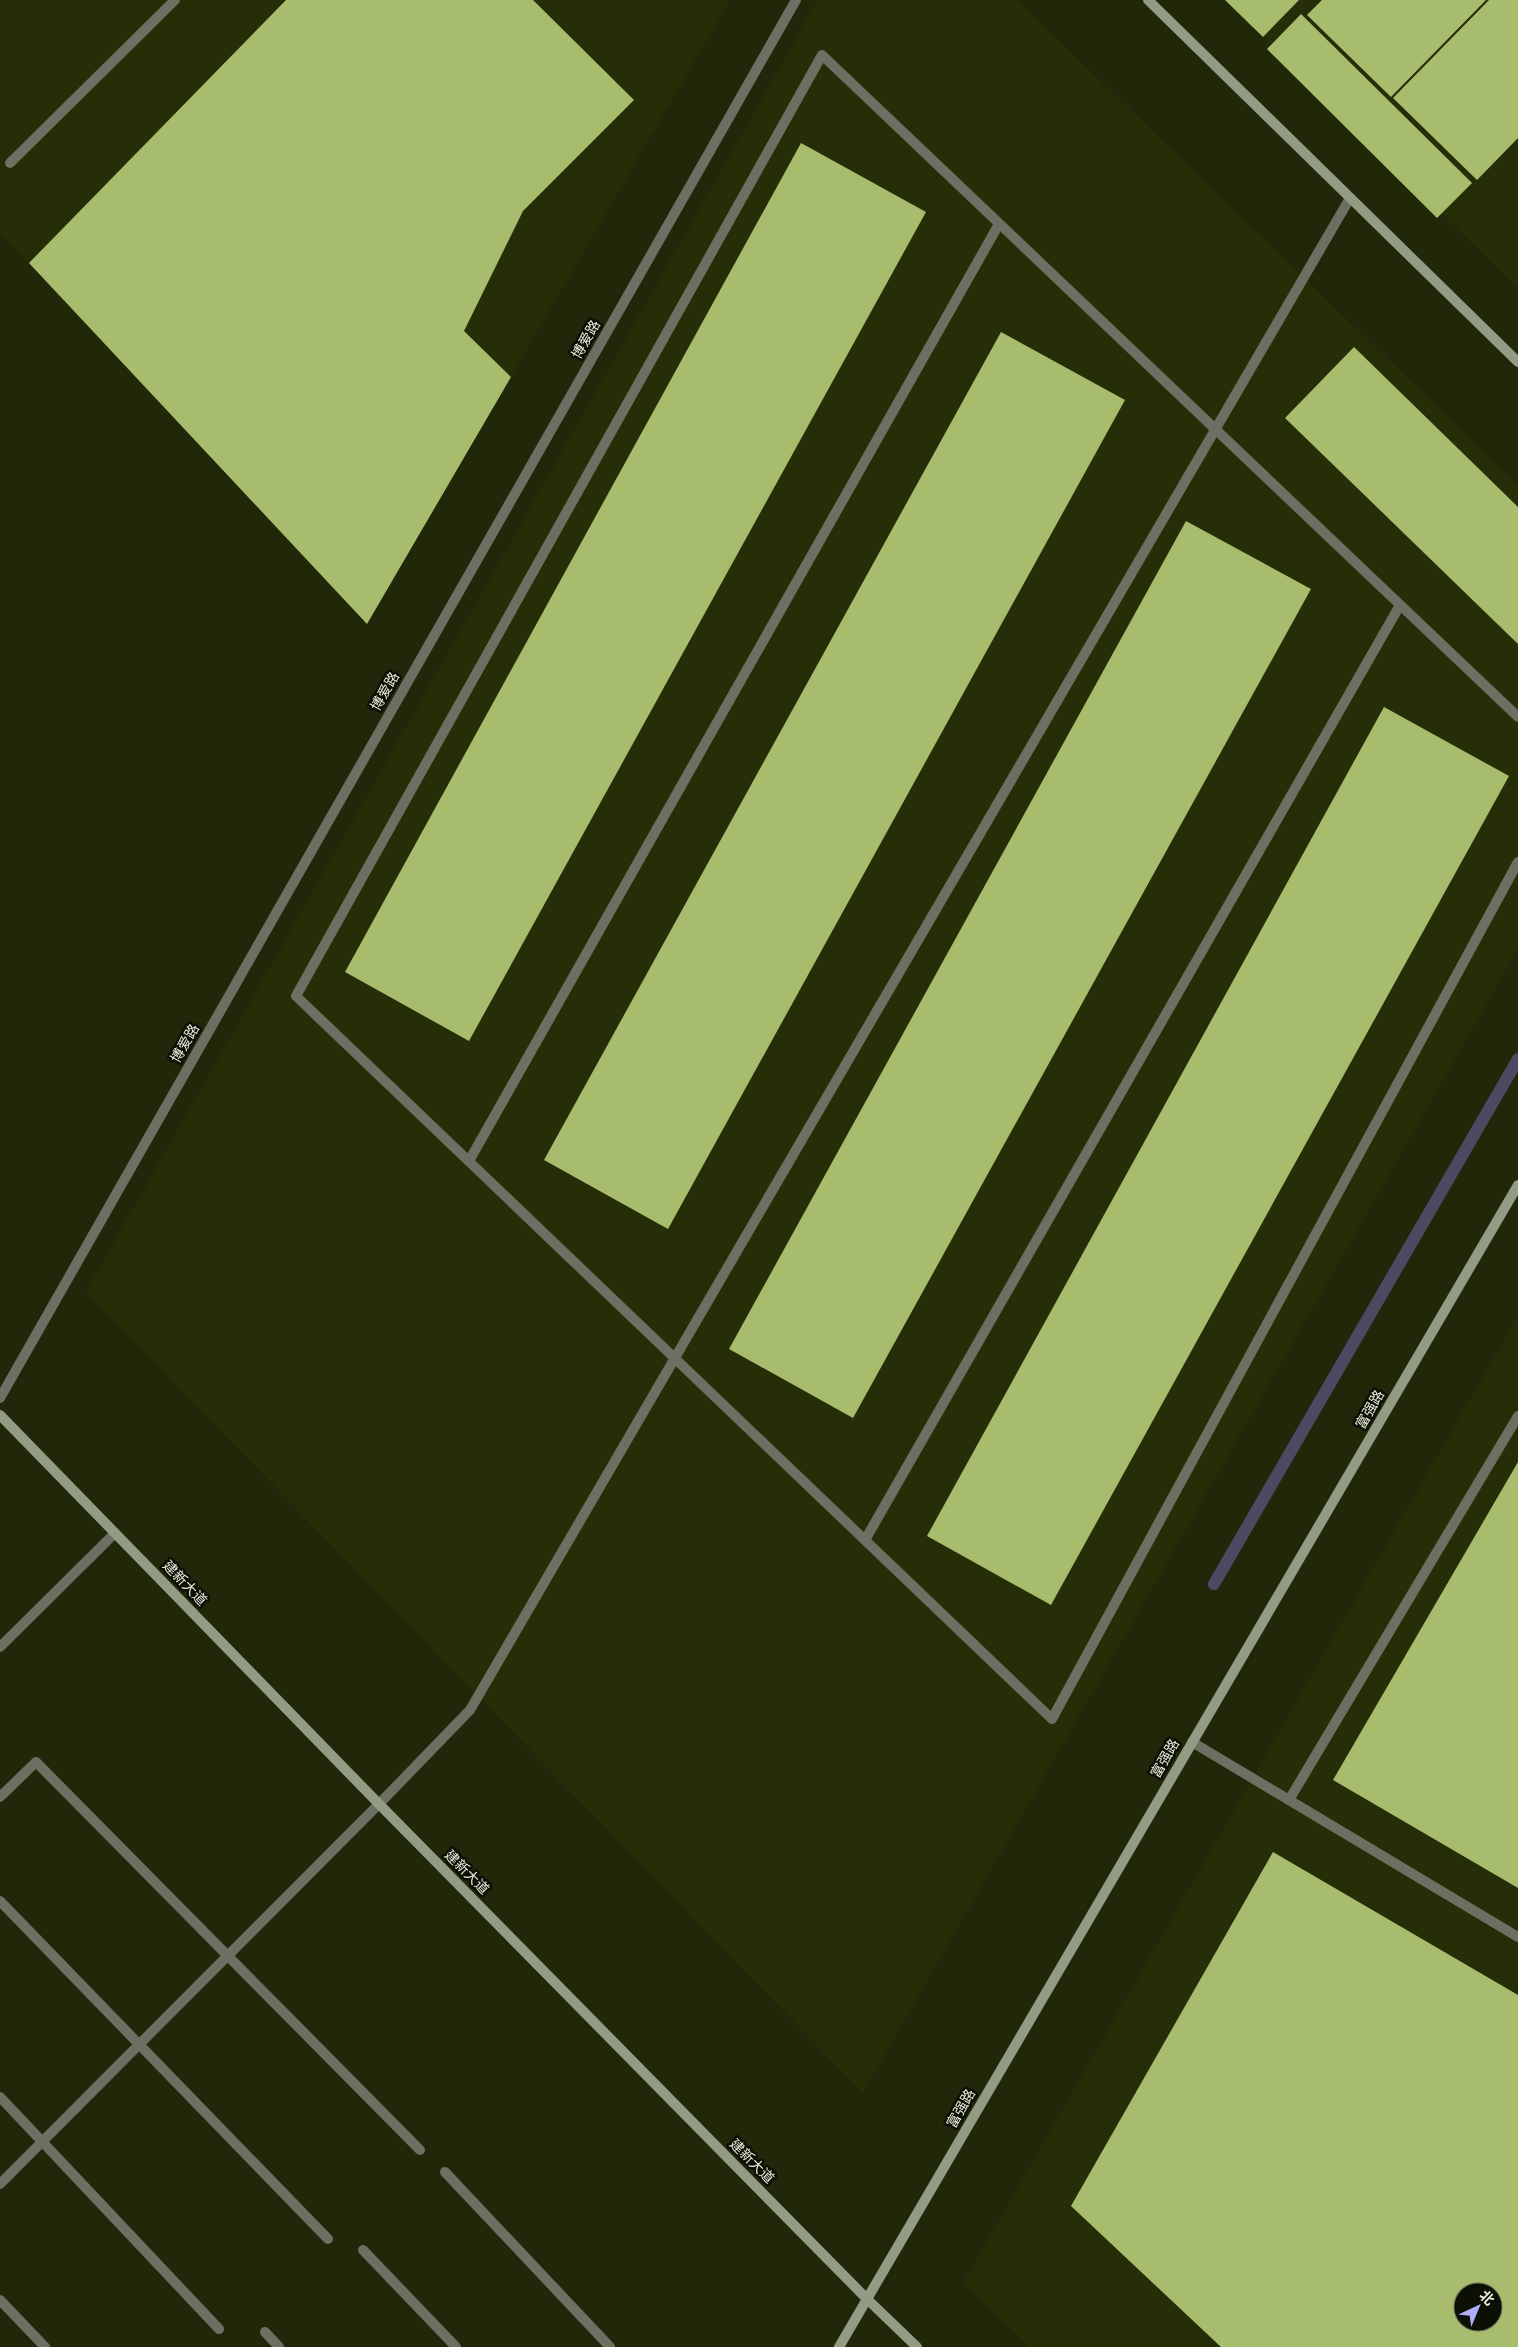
<svg xmlns="http://www.w3.org/2000/svg" width="1518" height="2347" font-family="Overpass,'Noto Sans SC',sans-serif">
  <style>
    .built { fill: #262e08; fill-rule: evenodd }
    .lines { fill: none; stroke-linecap: round; stroke-linejoin: round }
    .stream { stroke: #4e4962; stroke-width: 12 }
    .building { fill: #a8bc6d; fill-rule: evenodd }
    .lane { stroke: #6c7062; stroke-width: 10 }
    .street { stroke: #6c7062; stroke-width: 10 }
    .secondary { stroke: #949b85; stroke-width: 10 }
    .labels { text-anchor: middle; dominant-baseline: central; stroke-width: 5; stroke-linejoin: round; paint-order: stroke }
    .street-label { font-size: 14px; fill: #e9eedd; stroke: #0c0f04 }
  </style>
  <rect width="100%" height="100%" fill="#21280a"/>
  <g class="built">
    <polygon points="0,0 730,0 367,624 0,233"/>
    <polygon points="818,0 1017,0 1518,485 1518,949 863,2093 86,1292"/>
    <polygon points="1225,0 1518,0 1518,288 1420,193"/>
    <path d="M1518,1316V2347H1030L963,2283ZM1463,2292H1493V2322H1463Z"/>
  </g>
  <g class="lines">
    <polyline class="stream" points="1214,1584 1518,1059"/>
  </g>
  <g class="building">
    <polygon points="286,0 533,0 634,100 523,211 464,331 511,377 367,624 29,263"/>
    <polygon points="1225,0 1299,0 1263,37"/>
    <polygon points="1322,0 1486,0 1391,97 1307,15"/>
    <polygon points="1489,0 1518,0 1518,138 1477,180 1393,98"/>
    <polygon points="1301,14 1472,183 1437,218 1267,49"/>
    <polygon points="801,143 926,212 469,1041 345,972"/>
    <polygon points="1001,332 1125,400 668,1229 544,1160"/>
    <polygon points="1354,347 1518,507 1518,644 1285,418"/>
    <polygon points="1186,521 1311,589 853,1418 729,1349"/>
    <polygon points="1384,707 1509,776 1051,1605 927,1536"/>
    <polygon points="1518,1462 1518,1888 1333,1780"/>
    <path d="M1273,1852L1518,1995V2347H1221L1071,2206ZM1463,2292H1493V2322H1463Z"/>
  </g>
  <g class="lines">
    <g class="lane">
      <polyline points="10,163 175,0"/>
      <polyline points="1518,717 822,55 296,996 1052,1719 1518,862"/>
      <polyline points="469,1161 999,224"/>
      <polyline points="865,1540 1400,605"/>
      <polyline points="1192,1742 1518,1937"/>
      <polyline points="1289,1800 1518,1416"/>
      <polyline points="379,1804 470,1710 1350,198"/>
    </g>
    <g class="street">
      <polyline points="0,1398 796,0"/>
      <polyline points="0,1647 115,1533"/>
      <polyline points="0,1797 36,1762 420,2150"/>
      <polyline points="0,1901 328,2239"/>
      <polyline points="0,2097 219,2329"/>
      <polyline points="445,2172 610,2347"/>
      <polyline points="0,2184 379,1804"/>
      <polyline points="363,2250 456,2347"/>
      <polyline points="0,2300 45,2347"/>
      <polyline points="265,2332 279,2347"/>
    </g>
    <g class="secondary">
      <polyline points="1148,0 1518,362"/>
      <polyline points="0,1415 379,1804 866,2298 917,2347"/>
      <polyline points="839,2347 1518,1185"/>
    </g>
  </g>
  <g class="labels">
    <g class="street-label">
      <text transform="translate(587 340) rotate(-60)">博爱路</text>
      <text transform="translate(386 692) rotate(-60)">博爱路</text>
      <text transform="translate(186 1044) rotate(-60)">博爱路</text>
      <text transform="translate(1371 1410) rotate(-60)">富强路</text>
      <text transform="translate(184 1584) rotate(46)">建新大道</text>
      <text transform="translate(1166 1759) rotate(-60)">富强路</text>
      <text transform="translate(466 1873) rotate(45)">建新大道</text>
      <text transform="translate(962 2109) rotate(-60)">富强路</text>
      <text transform="translate(751 2162) rotate(45)">建新大道</text>
    </g>
  </g>
  <g transform="translate(1478 2307) rotate(44)"><circle r="24" fill="#0c0f04" stroke="#64685b"/>
  <path d="M0-4L9 19L0 12L-9 19Z" fill="#afaefa"/>
  <text y="-8" font-size="14" font-weight="bold" text-anchor="middle" fill="#e9eedd">北</text>
  </g>
</svg>
